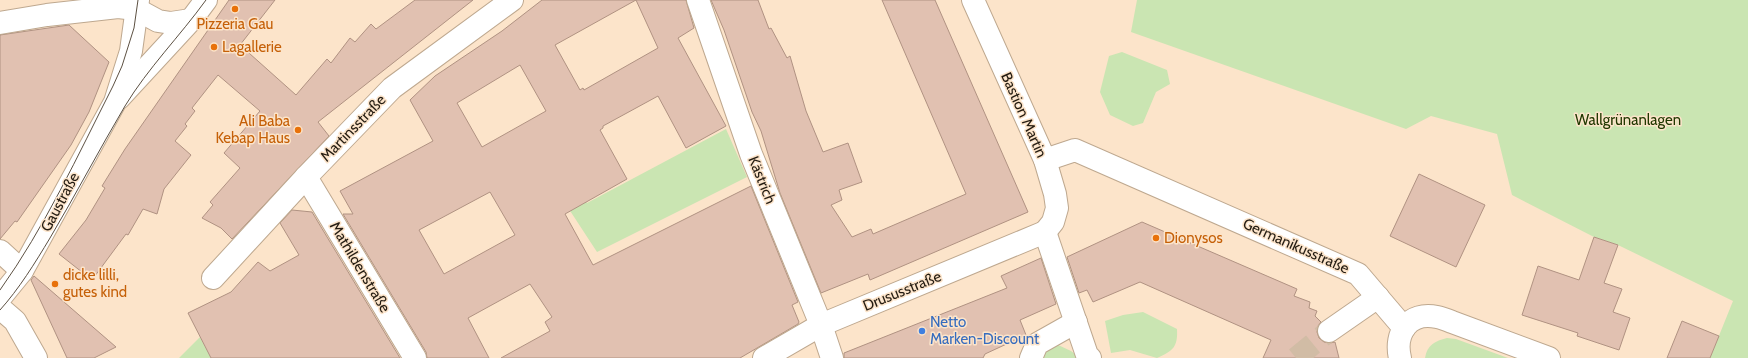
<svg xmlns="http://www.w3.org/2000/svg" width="1748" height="358" font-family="Cabin,sans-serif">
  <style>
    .green { fill: #cae5b2 }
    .building { fill: #e1c1b1; stroke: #b09282; fill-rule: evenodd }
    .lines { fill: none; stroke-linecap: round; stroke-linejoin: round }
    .minor-tunnel { stroke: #d1bca5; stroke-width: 22; stroke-dasharray: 22 11; stroke-linecap: butt }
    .minor-casing { stroke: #bea88f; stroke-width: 24 }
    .minor { stroke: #fff; stroke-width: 22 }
    .tram { stroke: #5c5042; stroke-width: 1 }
    .food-dot { fill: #e8710a; stroke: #fce4ca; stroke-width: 1.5 }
    .shop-dot { fill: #3f7fe0; stroke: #fce4ca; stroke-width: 1.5 }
    .labels { text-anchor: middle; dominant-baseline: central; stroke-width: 3; stroke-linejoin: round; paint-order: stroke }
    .food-label { font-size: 15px; fill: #c56008; stroke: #fce4ca; text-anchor: start }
    .street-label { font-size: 15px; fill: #241c12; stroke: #fce4ca }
    .park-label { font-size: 15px; fill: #203800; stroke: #fce4ca }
    .shop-label { font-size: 15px; fill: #366cbe; stroke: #fce4ca; text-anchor: start }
  </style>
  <rect width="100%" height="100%" fill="#fce4ca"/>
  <g class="green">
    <polygon points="1137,0 1748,0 1748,358 1710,358 1733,301 1618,245 1594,237 1512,195 1497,134 1431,116 1406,129 1131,32"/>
    <polygon points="1122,52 1167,70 1170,84 1156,92 1143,123 1133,126 1110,115 1100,92 1109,56"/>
    <polygon points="726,129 747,177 597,252 544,171 562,159 587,203"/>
    <path d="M1143,312L1177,329C1178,347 1173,351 1157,358L1130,350L1111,353L1105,321L1123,315Z"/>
    <polygon points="200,337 211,358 179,358"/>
    <path d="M1447,338L1456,339L1508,358H1425C1427,345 1435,341 1447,338Z"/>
    <polygon points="1056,344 1071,351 1080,358 1040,358 1042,354"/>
  </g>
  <g class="building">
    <polygon points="229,0 275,0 240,45 296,95 327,59 331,63 350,38 355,42 371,24 376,29 415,0 473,0 318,122 329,136 232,239 221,228 202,218 213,205 210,202 240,168 224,153 260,111 218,75 192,108 195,111 185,124 187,126 175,141 191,155 164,189 157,214 143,209 128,235 126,234 92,280 59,254 86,220 105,188 102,186 125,149"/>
    <path d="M542,0H636L555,45L580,90L583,88L584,90L658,48L636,0H686L694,28L678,38L726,126L686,148L658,96L603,126V128L600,130L627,179L565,214L593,265L751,186L798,302L792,305L799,322L798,324L740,358H501L550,331L545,322L552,317L530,284L468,318L489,358H427L426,352L343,214H353L340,191L433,141L410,100L435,76L502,31ZM520,65L546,111L482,147L457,103ZM490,192L515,235L444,274L419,230Z"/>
    <polygon points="711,0 758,0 769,29 771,28 787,58 790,56 806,111 823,152 848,143 862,182 839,190 842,200 831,205 852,237 871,229 873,234 966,194 882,0 935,0 1028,212 870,280 868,274 821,293 780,193 761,131 752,112 724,30"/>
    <polygon points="69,25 109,62 89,112 71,145 17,222 15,221 0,239 0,35"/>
    <polygon points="1419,174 1485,205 1456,267 1390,236"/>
    <polygon points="292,210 312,212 400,358 211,358 188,313 231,292 258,262 270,271 299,255 280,223"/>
    <polygon points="1142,222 1297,289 1294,296 1310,302 1309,308 1317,311 1315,316 1321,322 1318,326 1317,332 1319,338 1324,342 1330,343 1335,342 1339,358 1263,358 1271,340 1140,282 1093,302 1087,290 1079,293 1067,257"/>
    <polygon points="1594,237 1618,245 1604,283 1622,289 1613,312 1630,318 1619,350 1577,336 1578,333 1522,315 1538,266 1579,280"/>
    <polygon points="1041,258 1056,304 1020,320 1026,335 985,354 983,358 844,358 844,353 1007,288 1001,276"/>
    <polygon points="34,276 116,347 94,358 67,358 31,280"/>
    <polygon points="1682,321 1719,336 1710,358 1667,358"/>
  </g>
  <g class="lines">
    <polyline class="minor-tunnel" points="1296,358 1329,331"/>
    <g class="minor-casing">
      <g id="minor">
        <polyline points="698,0 751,154 821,325 832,358"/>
        <polyline points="973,0 1045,160 1055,194 1057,208 1053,222 1045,232"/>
        <polyline points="0,23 47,15 118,7 136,9 158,21 171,23 191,20"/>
        <polyline points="119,98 191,20 206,0"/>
        <polyline points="1045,160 1075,150 1358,274 1404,328"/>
        <polyline points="306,177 415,358"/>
        <polyline points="1045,232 1087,355 1090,358"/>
        <polyline points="0,251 22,271"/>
        <polyline points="213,278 306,177 392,88 512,0"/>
        <polyline points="0,298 22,271 115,102 131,51 138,0"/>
        <polyline points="0,308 15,321 36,358"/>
        <polyline points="1329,331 1378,297"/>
        <polyline points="764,358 821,325 1045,232"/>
        <polyline points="1031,358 1037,344 1076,322"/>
        <path d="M1400,358C1394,333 1409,311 1437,317C1442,318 1447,320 1452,322L1549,358"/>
      </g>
    </g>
    <use href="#minor" class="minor"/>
    <g class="tram">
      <path d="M0,290C45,227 78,155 113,86L122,66L134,28L138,0"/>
      <path d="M0,310C19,289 35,263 50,238C76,194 99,150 125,106C148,68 180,36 206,0"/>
    </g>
  </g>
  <g class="food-dot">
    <circle cx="235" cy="9" r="4"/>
    <circle cx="214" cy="47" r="4"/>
    <circle cx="298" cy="130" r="4"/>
    <circle cx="1156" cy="238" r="4"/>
    <circle cx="55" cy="284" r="4"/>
  </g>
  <circle class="shop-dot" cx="922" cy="331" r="4"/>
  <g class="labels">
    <g class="food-label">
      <text x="235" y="24" text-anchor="middle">Pizzeria Gau</text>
      <text x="222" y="47">Lagallerie</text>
      <text x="290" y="121" text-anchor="end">Ali Baba<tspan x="290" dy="17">Kebap Haus</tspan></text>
      <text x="1164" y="238">Dionysos</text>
      <text x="63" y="275">dicke lilli,<tspan x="63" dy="17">gutes kind</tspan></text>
    </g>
    <g class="street-label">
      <text transform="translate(1024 115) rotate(66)">Bastion Martin</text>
      <text transform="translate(353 128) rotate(-46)">Martinsstraße</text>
      <text transform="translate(762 180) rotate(68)">Kästrich</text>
      <text transform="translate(60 202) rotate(-62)">Gaustraße</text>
      <text transform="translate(1296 246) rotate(24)">Germanikusstraße</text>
      <text transform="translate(360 267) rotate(59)">Mathildenstraße</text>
      <text transform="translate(902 291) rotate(-22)">Drususstraße</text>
    </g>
    <g class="park-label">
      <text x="1628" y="120">Wallgrünanlagen</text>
    </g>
    <g class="shop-label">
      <text x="930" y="322">Netto<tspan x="930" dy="17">Marken-Discount</tspan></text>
    </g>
  </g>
</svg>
